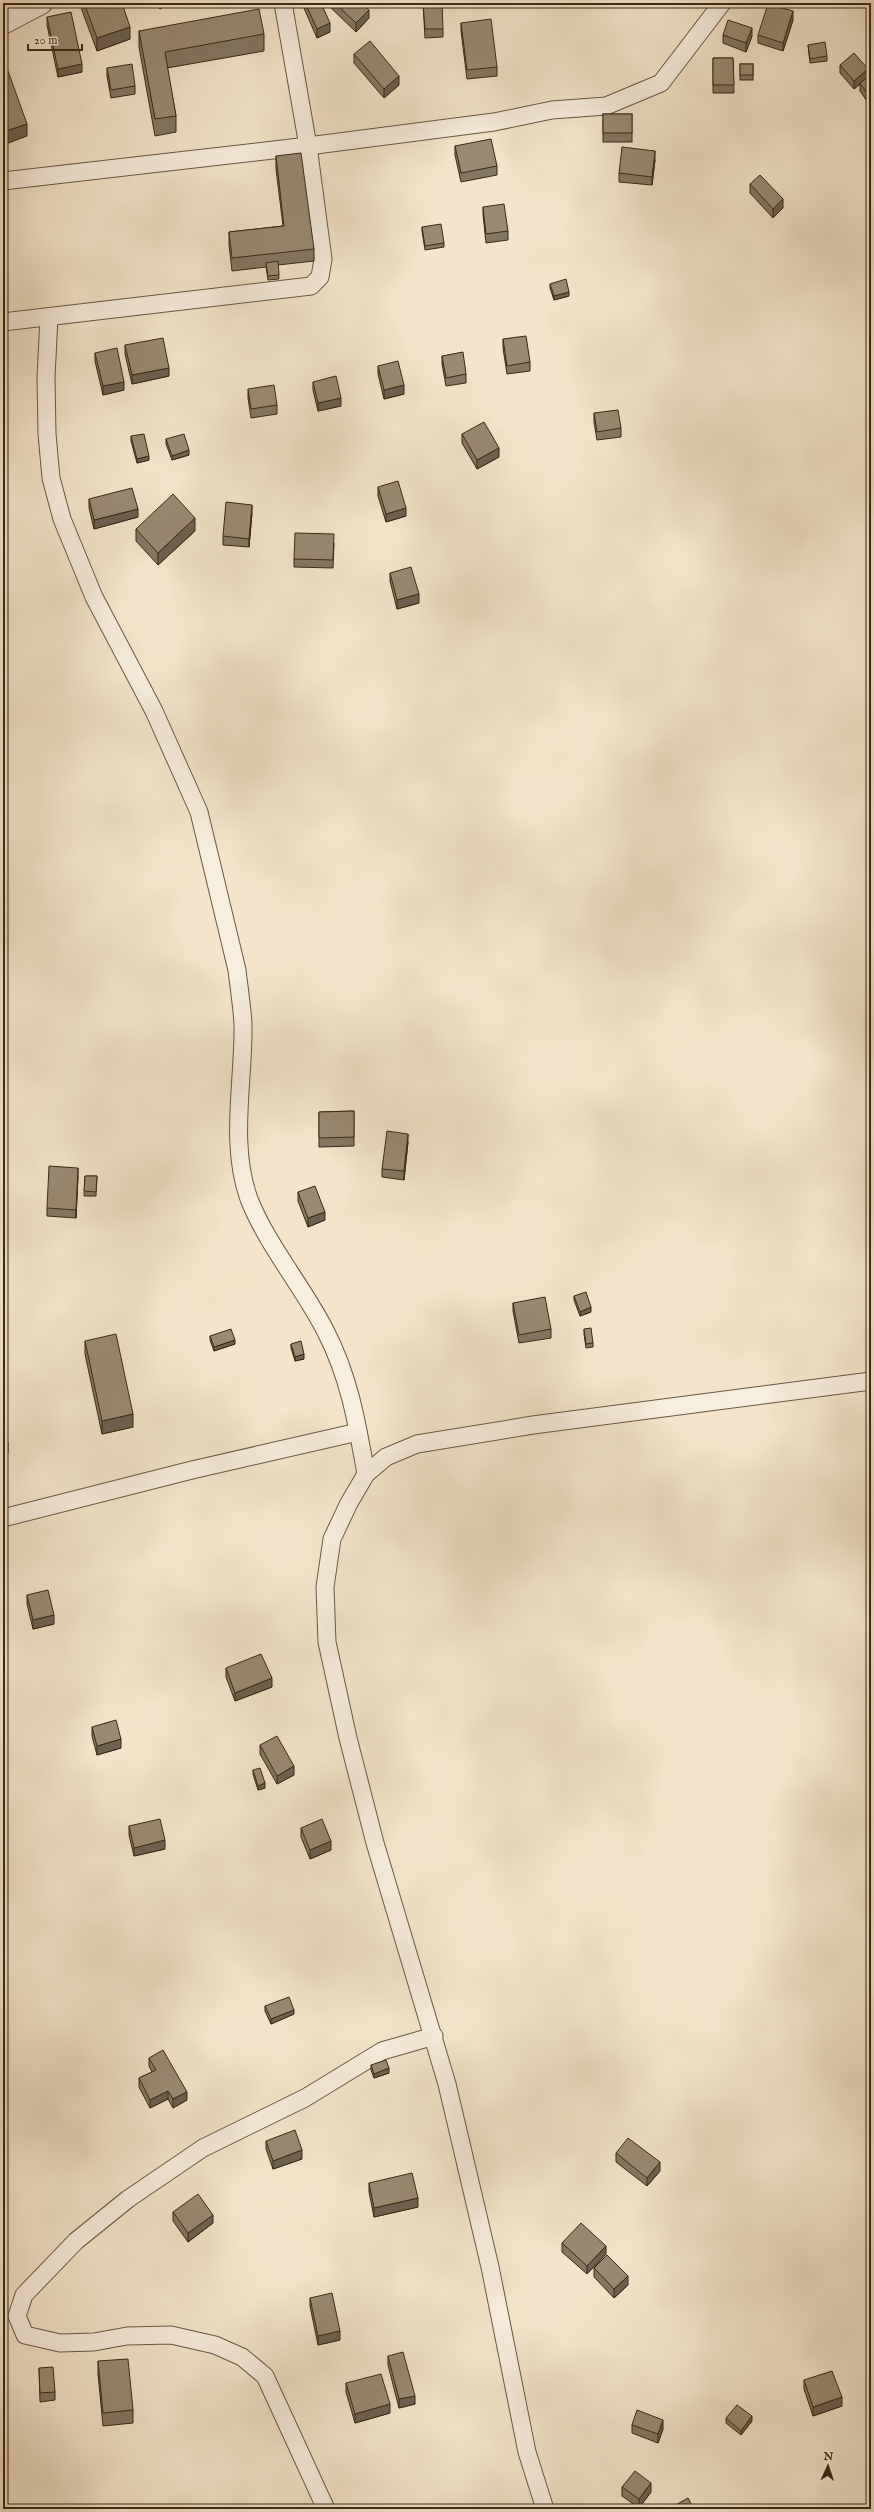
<svg xmlns="http://www.w3.org/2000/svg" width="874" height="2512" font-family="'IM FELL English',serif">
  <style>
    .lines { fill: none; stroke-linecap: round; stroke-linejoin: round }
    .minor-casing { stroke: #685741; stroke-width: 19 }
    .tertiary-casing { stroke: #685741; stroke-width: 24 }
    .minor { stroke: #f8eedd; stroke-width: 17 }
    .tertiary { stroke: #f8eedd; stroke-width: 22 }
    .wall { fill: #847762; stroke: #392813 }
    .shaded-wall { fill: #6c6150; stroke: #392813 }
    .building { fill: #9a8a72; stroke: #392813 }
  </style>
  <rect width="100%" height="100%" fill="#f4e5ca"/>
  <filter id="stains"><feTurbulence type="fractalNoise" baseFrequency=".005" numOctaves="4"/><feColorMatrix values="0 0 0 0 .2 0 0 0 0 .09 0 0 0 0 .02 0 0 0 .5 -.17"/></filter>
  <radialGradient id="worn" r=".72"><stop offset=".6" stop-color="#630" stop-opacity="0"/><stop offset="1" stop-color="#630" stop-opacity=".3"/></radialGradient>
  <g class="lines">
    <g class="minor-casing">
      <g id="minor">
        <polyline points="3,181 308,146 494,122 552,110 606,106 661,83 722,3"/>
        <path d="M49,317L46,377L47,434L51,478L62,519L94,597L154,711L199,812L237,970C239,988 242,1006 243,1024C244,1081 229,1144 249,1199C267,1245 304,1288 326,1332C350,1379 357,1424 366,1474"/>
        <polyline points="3,322 311,286 320,277 323,259 308,146 283,3"/>
        <polyline points="3,1518 192,1470 358,1432"/>
        <polyline points="326,2509 265,2376 242,2357 215,2345 171,2335 127,2336 94,2342 60,2343 25,2335 17,2316 24,2295 76,2241 128,2199 203,2148 305,2098 382,2051 434,2036"/>
        <polyline points="545,2509 527,2452 490,2267 447,2084 375,1843 348,1738 327,1642 325,1587 332,1539 349,1503 366,1474 386,1457 417,1444 533,1425 871,1381"/>
      </g>
    </g>
    <g class="tertiary-casing">
      <polyline id="tertiary" points="3,23 41,3"/>
    </g>
    <use href="#minor" class="minor"/>
    <use href="#tertiary" class="tertiary"/>
  </g>
  <g class="wall">
    <polygon points="80,3 122,3 130,39 97,51 80,5"/>
    <polygon points="156,3 168,3 160,9"/>
    <polygon points="303,3 321,3 330,32 317,38 303,6"/>
    <polygon points="328,3 362,3 369,18 356,32 328,5"/>
    <polygon points="423,3 443,29 443,37 425,38"/>
    <polygon points="47,17 82,72 58,77 47,25"/>
    <polygon points="793,20 783,51 758,43 758,35"/>
    <polygon points="461,23 497,67 497,76 467,79 461,31"/>
    <polygon points="139,31 264,34 264,51 167,68 176,116 176,132 155,136 139,47"/>
    <polygon points="723,35 752,36 746,52 723,43"/>
    <polygon points="808,45 827,56 827,61 810,63"/>
    <polygon points="354,54 399,85 384,98 354,63"/>
    <polygon points="713,58 733,58 734,93 713,93"/>
    <rect x="740" y="64" width="13" height="16"/>
    <polygon points="840,65 868,77 871,75 871,107 860,91 860,84 854,89 840,73"/>
    <polygon points="107,68 135,86 135,94 111,98 107,76"/>
    <rect x="603" y="114" width="29" height="28"/>
    <polygon points="455,146 497,166 497,175 461,182 455,155"/>
    <polygon points="276,156 314,249 314,261 278,265 279,279 268,280 266,267 232,271 229,245 229,232 283,226 276,169"/>
    <polygon points="655,160 652,185 619,182 619,173"/>
    <polygon points="750,184 783,208 773,218 750,193"/>
    <polygon points="483,207 508,231 508,240 486,243 483,215"/>
    <polygon points="422,227 444,243 444,247 425,250 422,231"/>
    <polygon points="550,284 569,296 554,300 550,288"/>
    <polygon points="503,339 530,362 530,371 507,374 503,348"/>
    <polygon points="125,345 169,376 132,384 125,354"/>
    <polygon points="95,353 124,390 103,395 95,361"/>
    <polygon points="442,356 466,374 466,383 446,386 442,364"/>
    <polygon points="378,366 404,394 384,399 378,374"/>
    <polygon points="313,382 341,406 318,411 313,390"/>
    <polygon points="248,389 277,405 277,414 251,418 248,398"/>
    <polygon points="594,413 621,428 621,437 597,440 594,422"/>
    <polygon points="462,434 499,457 477,469 462,443"/>
    <polygon points="131,436 149,460 137,463 131,441"/>
    <polygon points="166,439 189,455 172,460 166,444"/>
    <polygon points="378,487 406,516 386,522 378,496"/>
    <polygon points="89,499 138,517 94,529 89,508"/>
    <polygon points="252,513 249,547 223,545 223,536"/>
    <polygon points="136,529 195,531 158,565 136,541"/>
    <polygon points="334,543 333,568 294,567 294,559"/>
    <polygon points="390,573 419,603 397,609 390,581"/>
    <polygon points="354,1111 354,1146 319,1147 319,1112"/>
    <polygon points="408,1142 404,1180 382,1177 382,1169"/>
    <polygon points="78,1176 76,1218 47,1216 47,1208"/>
    <polygon points="85,1176 97,1176 96,1196 84,1196"/>
    <polygon points="298,1192 325,1220 308,1227 298,1201"/>
    <polygon points="574,1296 591,1312 580,1316 574,1300"/>
    <polygon points="513,1303 551,1329 551,1338 519,1343 513,1311"/>
    <polygon points="584,1329 593,1343 593,1347 586,1348 584,1334"/>
    <polygon points="210,1336 235,1344 214,1351 210,1340"/>
    <polygon points="85,1341 133,1427 102,1434 85,1354"/>
    <polygon points="291,1344 304,1359 295,1361 291,1348"/>
    <polygon points="3,1416 8,1444 8,1453 3,1454"/>
    <polygon points="27,1595 54,1624 33,1629 27,1604"/>
    <polygon points="226,1668 272,1687 235,1701 226,1677"/>
    <polygon points="92,1727 121,1748 97,1755 92,1736"/>
    <polygon points="260,1745 294,1775 277,1784 260,1754"/>
    <polygon points="253,1770 265,1788 258,1790 253,1774"/>
    <polygon points="129,1826 165,1849 134,1856 129,1835"/>
    <polygon points="301,1828 331,1850 310,1859 301,1837"/>
    <polygon points="265,2006 294,2014 271,2024 265,2011"/>
    <polygon points="149,2058 187,2100 173,2108 168,2099 150,2108 139,2087 139,2078 152,2072 149,2066"/>
    <polygon points="371,2065 389,2073 374,2078 371,2070"/>
    <polygon points="266,2141 302,2159 273,2169 266,2149"/>
    <polygon points="616,2153 660,2171 647,2186 616,2162"/>
    <polygon points="369,2183 418,2207 374,2217 369,2192"/>
    <polygon points="173,2212 213,2223 188,2242 173,2221"/>
    <polygon points="562,2243 606,2254 587,2274 562,2252"/>
    <polygon points="594,2268 628,2285 614,2298 594,2277"/>
    <polygon points="310,2298 340,2340 318,2345 310,2306"/>
    <polygon points="388,2356 415,2404 399,2408 388,2365"/>
    <polygon points="98,2361 133,2410 133,2423 103,2426 98,2374"/>
    <polygon points="39,2368 55,2392 55,2400 40,2402"/>
    <polygon points="804,2380 842,2406 813,2416 804,2389"/>
    <polygon points="346,2383 390,2413 355,2423 346,2392"/>
    <polygon points="726,2418 752,2421 741,2435 726,2423"/>
    <polygon points="632,2425 663,2429 658,2443 632,2433"/>
    <polygon points="622,2487 651,2492 639,2508 622,2496"/>
  </g>
  <g class="shaded-wall">
    <polygon points="161,3 168,3 160,9 160,4"/>
    <polygon points="369,10 369,18 356,32 356,23"/>
    <polygon points="793,11 793,20 783,51 783,43"/>
    <polygon points="330,23 330,32 317,38 317,29"/>
    <polygon points="130,27 130,39 97,51 97,38"/>
    <polygon points="752,28 752,36 746,52 746,43"/>
    <polygon points="82,64 82,72 58,77 58,69"/>
    <polygon points="868,69 868,77 860,83 860,84 854,89 854,81"/>
    <polygon points="399,76 399,85 384,98 384,89"/>
    <polygon points="27,124 27,136 3,145 3,132"/>
    <polygon points="655,151 655,160 652,185 652,177"/>
    <polygon points="783,199 783,208 773,218 773,209"/>
    <polygon points="569,292 569,296 554,300 554,296"/>
    <polygon points="169,368 169,376 132,384 132,375"/>
    <polygon points="124,382 124,390 103,395 103,386"/>
    <polygon points="404,385 404,394 384,399 384,390"/>
    <polygon points="341,398 341,406 318,411 318,403"/>
    <polygon points="499,448 499,457 477,469 477,460"/>
    <polygon points="189,450 189,455 172,460 172,456"/>
    <polygon points="149,456 149,460 137,463 137,459"/>
    <polygon points="252,505 252,513 249,547 249,539"/>
    <polygon points="406,508 406,516 386,522 386,514"/>
    <polygon points="138,509 138,517 94,529 94,520"/>
    <polygon points="195,518 195,531 158,565 158,553"/>
    <polygon points="419,594 419,603 397,609 397,600"/>
    <polygon points="408,1134 408,1142 404,1180 404,1171"/>
    <polygon points="78,1168 78,1176 76,1218 76,1210"/>
    <polygon points="325,1212 325,1220 308,1227 308,1218"/>
    <polygon points="591,1307 591,1312 580,1316 580,1312"/>
    <polygon points="235,1340 235,1344 214,1351 214,1347"/>
    <polygon points="304,1354 304,1359 295,1361 295,1357"/>
    <polygon points="133,1414 133,1427 102,1434 102,1421"/>
    <polygon points="54,1615 54,1624 33,1629 33,1620"/>
    <polygon points="272,1678 272,1687 235,1701 235,1693"/>
    <polygon points="121,1739 121,1748 97,1755 97,1746"/>
    <polygon points="294,1766 294,1775 277,1784 277,1776"/>
    <polygon points="265,1783 265,1788 258,1790 258,1786"/>
    <polygon points="165,1840 165,1849 134,1856 134,1848"/>
    <polygon points="331,1841 331,1850 310,1859 310,1850"/>
    <polygon points="294,2010 294,2014 271,2024 271,2019"/>
    <polygon points="389,2068 389,2073 374,2078 374,2074"/>
    <polygon points="168,2091 168,2099 150,2108 150,2100"/>
    <polygon points="187,2092 187,2100 173,2108 173,2099"/>
    <polygon points="302,2150 302,2159 273,2169 273,2161"/>
    <polygon points="660,2162 660,2171 647,2186 647,2178"/>
    <polygon points="418,2198 418,2207 374,2217 374,2208"/>
    <polygon points="213,2215 213,2223 188,2242 188,2233"/>
    <polygon points="606,2246 606,2254 587,2274 587,2266"/>
    <polygon points="628,2276 628,2285 614,2298 614,2289"/>
    <polygon points="340,2331 340,2340 318,2345 318,2336"/>
    <polygon points="415,2396 415,2404 399,2408 399,2399"/>
    <polygon points="842,2397 842,2406 813,2416 813,2407"/>
    <polygon points="390,2404 390,2413 355,2423 355,2414"/>
    <polygon points="752,2416 752,2421 741,2435 741,2431"/>
    <polygon points="663,2420 663,2429 658,2443 658,2434"/>
    <polygon points="651,2483 651,2492 639,2508 639,2499"/>
  </g>
  <g class="building">
    <polygon points="84,3 122,3 130,27 97,38"/>
    <polygon points="305,3 321,3 330,23 317,29"/>
    <polygon points="335,3 362,3 369,10 356,23"/>
    <polygon points="423,3 442,3 443,29 425,29"/>
    <polygon points="768,4 793,11 783,43 758,35"/>
    <polygon points="259,9 264,34 165,52 176,116 155,119 139,31"/>
    <polygon points="71,12 82,64 58,69 47,17"/>
    <polygon points="491,19 497,67 467,70 461,23"/>
    <polygon points="728,20 752,28 746,43 723,35"/>
    <polygon points="370,41 399,76 384,89 354,54"/>
    <polygon points="825,42 827,56 810,59 808,45"/>
    <polygon points="854,53 868,69 854,81 840,65"/>
    <polygon points="713,58 733,58 734,85 713,85"/>
    <polygon points="132,64 135,86 111,90 107,68"/>
    <rect x="740" y="64" width="13" height="11"/>
    <polygon points="8,71 27,124 3,132 3,73"/>
    <polygon points="871,75 871,99 860,83"/>
    <rect x="603" y="114" width="29" height="19"/>
    <polygon points="491,139 497,166 461,173 455,146"/>
    <polygon points="622,147 655,151 652,177 619,173"/>
    <polygon points="301,153 314,249 232,258 229,232 284,226 276,156"/>
    <polygon points="760,175 783,199 773,209 750,184"/>
    <polygon points="504,204 508,231 486,234 483,207"/>
    <polygon points="441,224 444,243 425,246 422,227"/>
    <polygon points="278,261 279,275 268,276 266,263"/>
    <polygon points="566,279 569,292 554,296 550,284"/>
    <polygon points="526,336 530,362 507,366 503,339"/>
    <polygon points="163,338 169,368 132,375 125,345"/>
    <polygon points="117,348 124,382 103,386 95,353"/>
    <polygon points="463,352 466,374 446,378 442,356"/>
    <polygon points="398,361 404,385 384,390 378,366"/>
    <polygon points="336,376 341,398 318,403 313,382"/>
    <polygon points="274,385 277,405 251,409 248,389"/>
    <polygon points="618,410 621,428 597,432 594,413"/>
    <polygon points="484,422 499,448 477,460 462,434"/>
    <polygon points="144,434 149,456 137,459 131,436"/>
    <polygon points="184,434 189,450 172,456 166,439"/>
    <polygon points="398,481 406,508 386,514 378,487"/>
    <polygon points="132,488 138,509 94,520 89,499"/>
    <polygon points="173,494 195,518 158,553 136,529"/>
    <polygon points="226,502 252,505 249,539 223,536"/>
    <polygon points="295,533 334,534 333,560 294,559"/>
    <polygon points="411,567 419,594 397,600 390,573"/>
    <polygon points="354,1111 354,1137 319,1138 319,1112"/>
    <polygon points="387,1131 408,1134 404,1171 382,1169"/>
    <polygon points="49,1166 78,1168 76,1210 47,1208"/>
    <polygon points="85,1176 97,1176 96,1192 84,1191"/>
    <polygon points="315,1186 325,1212 308,1218 298,1192"/>
    <polygon points="586,1292 591,1307 580,1312 574,1296"/>
    <polygon points="545,1297 551,1329 519,1335 513,1303"/>
    <polygon points="591,1328 593,1343 586,1344 584,1329"/>
    <polygon points="231,1329 235,1340 214,1347 210,1336"/>
    <polygon points="116,1334 133,1414 102,1421 85,1341"/>
    <polygon points="301,1341 304,1354 295,1357 291,1344"/>
    <polygon points="3,1416 8,1444 3,1445"/>
    <polygon points="48,1590 54,1615 33,1620 27,1595"/>
    <polygon points="261,1654 272,1678 235,1693 226,1668"/>
    <polygon points="116,1720 121,1739 97,1746 92,1727"/>
    <polygon points="277,1736 294,1766 277,1776 260,1745"/>
    <polygon points="260,1768 265,1783 258,1786 253,1770"/>
    <polygon points="160,1819 165,1840 134,1848 129,1826"/>
    <polygon points="322,1819 331,1841 310,1850 301,1828"/>
    <polygon points="289,1997 294,2010 271,2019 265,2006"/>
    <polygon points="163,2050 187,2092 173,2099 168,2091 150,2100 139,2078 156,2070 149,2058"/>
    <polygon points="386,2060 389,2068 374,2074 371,2065"/>
    <polygon points="295,2130 302,2150 273,2161 266,2141"/>
    <polygon points="628,2138 660,2162 647,2178 616,2153"/>
    <polygon points="412,2173 418,2198 374,2208 369,2183"/>
    <polygon points="198,2194 213,2215 188,2233 173,2212"/>
    <polygon points="581,2223 606,2246 587,2266 562,2243"/>
    <polygon points="607,2255 628,2276 614,2289 594,2268"/>
    <polygon points="332,2293 340,2331 318,2336 310,2298"/>
    <polygon points="403,2352 415,2396 399,2399 388,2356"/>
    <polygon points="128,2359 133,2410 103,2413 98,2361"/>
    <polygon points="53,2367 55,2392 40,2393 39,2368"/>
    <polygon points="832,2371 842,2397 813,2407 804,2380"/>
    <polygon points="381,2374 390,2404 355,2414 346,2383"/>
    <polygon points="737,2405 752,2416 741,2431 726,2418"/>
    <polygon points="637,2410 663,2420 658,2434 632,2425"/>
    <polygon points="635,2471 651,2483 639,2499 622,2487"/>
    <polygon points="688,2498 694,2509 673,2509 672,2507"/>
  </g>
  <rect width="874" height="2512" fill="none" stroke="#f4e5ca" stroke-width="16"/>
  <rect x="4" y="4" width="866" height="2504" fill="none" stroke="#392813" stroke-width="2"/>
  <rect x="8" y="8" width="858" height="2496" fill="none" stroke="#392813"/>
  <g transform="translate(828 2466) rotate(3)" stroke="#f8eedd" stroke-width="3" paint-order="stroke">
  <path d="M0-3L7 15L0 10L-7 15Z" fill="#392813"/>
  <text y="-6" font-size="11" font-weight="bold" text-anchor="middle" fill="#392813">N</text>
  </g>
  <path d="M28 44v6h54v-6" fill="none" stroke="#392813" stroke-width="2"/>
  <text x="34" y="44" font-size="12" fill="#392813" stroke="#f8eedd" stroke-width="3" paint-order="stroke">20 m</text>
  <rect width="100%" height="100%" filter="url(#stains)"/>
  <rect width="100%" height="100%" fill="url(#worn)"/>
</svg>
